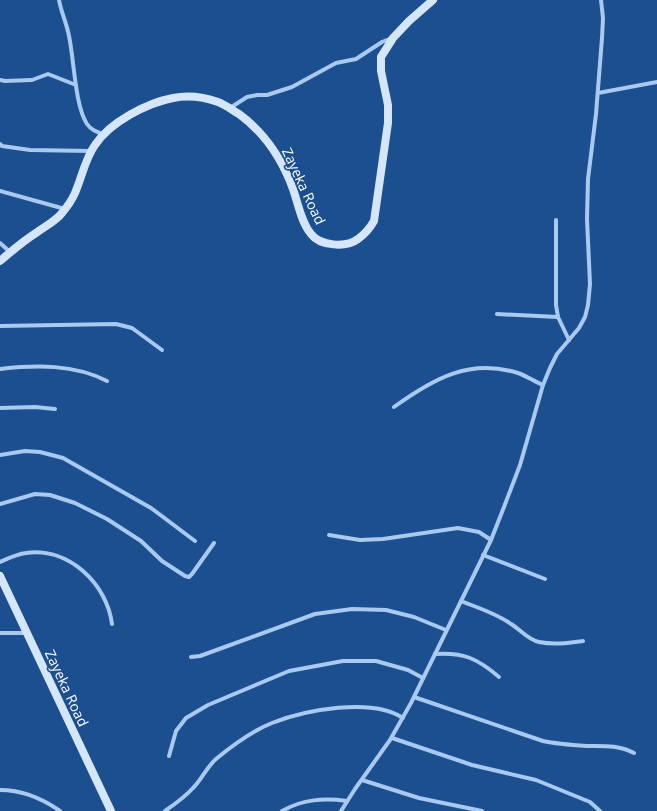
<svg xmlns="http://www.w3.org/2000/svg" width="657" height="811" font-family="'Open Sans',sans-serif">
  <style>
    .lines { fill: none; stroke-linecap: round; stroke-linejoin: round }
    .street { stroke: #a9c9ee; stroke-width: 4 }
    .secondary { stroke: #d6e6fa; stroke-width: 8 }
    .labels { text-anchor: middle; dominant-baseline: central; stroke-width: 3.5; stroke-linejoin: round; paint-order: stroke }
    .street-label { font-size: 14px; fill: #fff; stroke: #1b4f8f }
  </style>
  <rect width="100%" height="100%" fill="#1b4f8f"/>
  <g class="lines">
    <g class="street">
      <path d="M59,0C61,12 67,24 69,36C74,59 75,106 87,124C91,130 97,132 103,134"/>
      <polyline points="0,80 5,81 32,80 48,74 76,85"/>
      <polyline points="598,93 657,82"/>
      <polyline points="230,108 247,97 257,95 267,95 292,87 336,63 356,59 382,42 392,38"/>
      <polyline points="0,144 2,146 30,150 91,151"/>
      <polyline points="0,191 65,209"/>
      <polyline points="556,220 556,305 558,317 569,340"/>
      <polyline points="0,243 10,252"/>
      <polyline points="497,314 558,317"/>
      <polyline points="0,326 116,324 132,328 162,350"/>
      <path d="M0,369C36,365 74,364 107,381"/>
      <path d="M394,407C433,379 469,358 518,373C527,376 535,382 543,385"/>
      <polyline points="0,408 35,407 55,409"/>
      <polyline points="0,455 25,451 40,452 63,458 151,508 195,541"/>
      <polyline points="0,504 35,494 50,495 75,503 107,519 141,541 162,561 185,576 189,577 192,574 214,543"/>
      <polyline points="329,535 360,540 383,539 458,528 479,532 491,540"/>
      <polyline points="483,555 545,579"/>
      <path d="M0,562C9,558 17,554 26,553C69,547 107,584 112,624"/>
      <path d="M461,601C478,608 496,613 511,624C521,630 528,640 539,642C554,645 568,643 583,641"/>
      <polyline points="0,633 26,633"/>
      <path d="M435,654C464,652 478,659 499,677"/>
      <polyline points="191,657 200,656 315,614 352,609 386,610 414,617 446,630"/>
      <path d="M414,697L543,741C557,744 572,745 587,746C604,746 619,745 634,753"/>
      <polyline points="392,738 472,765 536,780 590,802 600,811"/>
      <polyline points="169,756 176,731 186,718 208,705 289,671 343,661 376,661 408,670 423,678"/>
      <polyline points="362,780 419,798 482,811"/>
      <path d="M0,790C22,790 43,799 60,811"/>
      <path d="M165,811C175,804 185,797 193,788C202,779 206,768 216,759C233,745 252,731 272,723C305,710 372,697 403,718"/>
      <path d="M282,811C303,799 324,798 347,801"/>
      <polyline points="341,811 355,789 390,740 411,703 491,540 504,507 520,465 543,385 550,368 557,354 579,328 585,317 588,305 590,284 587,219 588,179 596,114 602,38 603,18 601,0"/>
    </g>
    <g class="secondary">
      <path d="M0,261C12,251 23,241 36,233C44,227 56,221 62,213C67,207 72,200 75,193C82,177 85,159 95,145C110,122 147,103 173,98C188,95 204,97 218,102C226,105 232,110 239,114C265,133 282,159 293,189C298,203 301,222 311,234C320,246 346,248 358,239C365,234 370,228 374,221L388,123V105L381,71V57L393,38L409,21L433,0"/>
      <polyline points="0,576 111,811"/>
    </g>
  </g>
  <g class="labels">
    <g class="street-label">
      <text transform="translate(304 186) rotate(65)">Zayeka Road</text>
      <text transform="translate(67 688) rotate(65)">Zayeka Road</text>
    </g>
  </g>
</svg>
